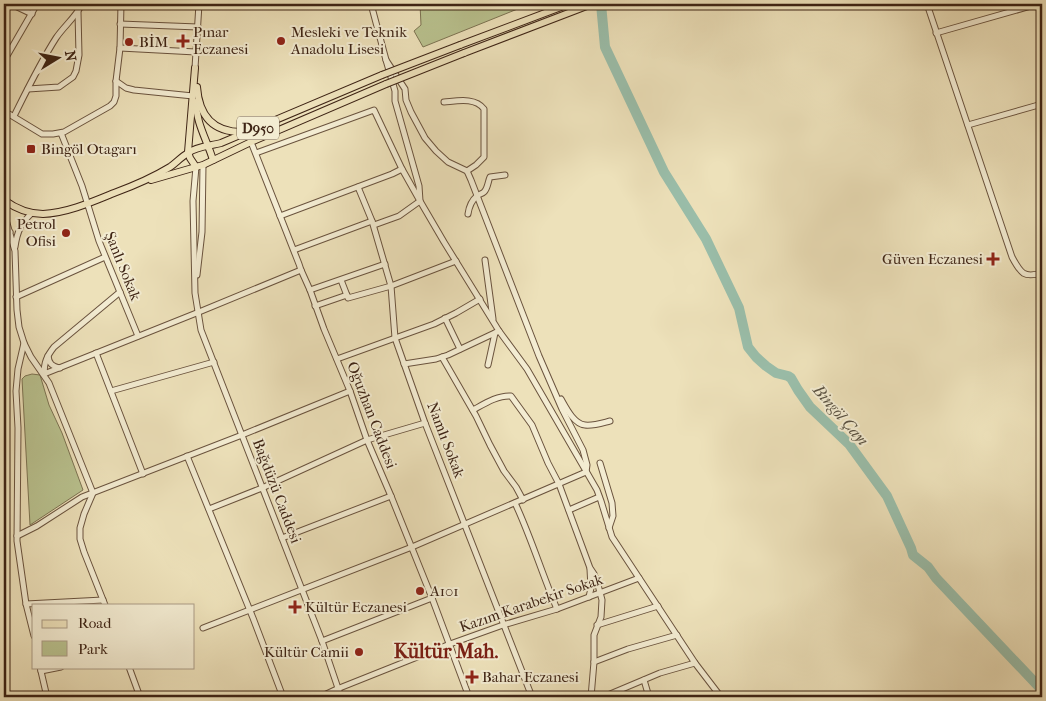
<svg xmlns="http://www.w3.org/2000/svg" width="1046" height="701" font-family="'IM FELL French Canon',serif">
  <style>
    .green { fill: #b9c28f; stroke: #7c7352 }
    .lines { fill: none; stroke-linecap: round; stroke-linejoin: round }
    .river { stroke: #9abeaa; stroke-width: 10 }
    .minor-casing { stroke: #6a533e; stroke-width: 7 }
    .major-casing { stroke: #3e2415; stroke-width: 8 }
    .minor { stroke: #f3ecd2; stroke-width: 5 }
    .major { stroke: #ede1ba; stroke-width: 6 }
    .major-bridge-casing { stroke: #3e2415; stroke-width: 8; stroke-linecap: butt }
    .major-bridge { stroke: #ede1ba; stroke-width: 6 }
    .poi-dot { fill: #8f2418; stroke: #f3ecd2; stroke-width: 2 }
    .labels { text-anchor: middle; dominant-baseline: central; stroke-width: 4; stroke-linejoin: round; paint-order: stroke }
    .shield { fill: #f3ecd2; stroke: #74604e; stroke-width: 1 }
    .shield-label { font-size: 14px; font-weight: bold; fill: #3e2415 }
    .poi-label { font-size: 15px; fill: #3e2415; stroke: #f3ecd2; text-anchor: start }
    .street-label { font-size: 15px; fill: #3e2415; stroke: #f3ecd2 }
    .water-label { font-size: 16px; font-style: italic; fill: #5a5242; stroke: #f3ecd2 }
    .district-label { font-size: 20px; font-weight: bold; fill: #7a1f14; stroke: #f3ecd2 }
  </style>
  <rect width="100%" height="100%" fill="#ede1ba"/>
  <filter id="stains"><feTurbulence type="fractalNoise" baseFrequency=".004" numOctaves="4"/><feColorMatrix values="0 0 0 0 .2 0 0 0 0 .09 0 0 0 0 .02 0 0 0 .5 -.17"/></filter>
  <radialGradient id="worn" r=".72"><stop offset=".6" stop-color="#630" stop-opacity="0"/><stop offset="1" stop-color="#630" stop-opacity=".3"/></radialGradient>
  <g class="green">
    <polygon points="420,4 530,4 423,47 414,31 421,25"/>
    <polygon points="32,374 40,375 49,405 62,433 83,490 30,525 22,379 25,376"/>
  </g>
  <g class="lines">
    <polyline class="river" points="601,4 605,47 664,172 706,239 739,308 748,347 756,357 766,366 776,373 788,376 791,378 798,390 810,407 849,444 887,496 911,548 913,555 928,567 936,578 969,613 1042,690"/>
    <g class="minor-casing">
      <g id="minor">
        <polyline points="11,4 32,14"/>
        <polyline points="371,4 386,60 395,91 395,101 419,186 420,201 399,216 374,225"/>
        <path d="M927,4L1012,257C1021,274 1024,278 1042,273"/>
        <polyline points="120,24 198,27"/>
        <polyline points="936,33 1038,4"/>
        <polyline points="120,48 196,52"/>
        <polyline points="4,61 37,4"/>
        <polyline points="195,68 199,4"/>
        <polyline points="116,81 126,88 134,90 193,96"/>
        <polyline points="28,89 59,87 73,77 76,71 79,55 78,12"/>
        <path d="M444,102C457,101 475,97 484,109V157L476,165L467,171"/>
        <polyline points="4,111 42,134 53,134 64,132 110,106 114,102 116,96 116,81 120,48 121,4"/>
        <path d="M14,116C27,90 40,63 56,38C64,26 76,17 82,4"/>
        <polyline points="968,125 1042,104"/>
        <polyline points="61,133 82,186 99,241 138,336"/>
        <polyline points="251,142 299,264 301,270 310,290 324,329 350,391 367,440 391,496 432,598 469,697"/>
        <polyline points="256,153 374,110 402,169 420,201 444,242 499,331 527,369 597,490 601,501 612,537 695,663 721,697"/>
        <polyline points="196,167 193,201 195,293 201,330 322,641 341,697"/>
        <polyline points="358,187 372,221 391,286 395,338 425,423 532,697"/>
        <polyline points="4,213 15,251 17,310 19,327 24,343 31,357 49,383 93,493 84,514 80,528 80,539 84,552 105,605"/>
        <path d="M468,214C469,207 471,201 477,196C479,194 482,194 484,192C488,188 488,181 490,177L505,175"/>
        <polyline points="280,216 392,174 402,169"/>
        <polyline points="4,240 10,232"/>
        <path d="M15,247C17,232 21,223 32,213"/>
        <polyline points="294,250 372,221"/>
        <polyline points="485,260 493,319"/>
        <polyline points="197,275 202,232 203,165"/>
        <polyline points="341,280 348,298 391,286 456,261"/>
        <polyline points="310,290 385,264"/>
        <path d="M120,292L54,347C47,356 44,362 44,374L199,312L301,270"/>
        <polyline points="16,297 105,257"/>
        <polyline points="315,306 347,295"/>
        <polyline points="445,318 460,349"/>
        <polyline points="24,343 18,369 16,391 18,428 17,541 26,604 34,636"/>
        <polyline points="96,353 143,474"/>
        <path d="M48,356C49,364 52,366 60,368"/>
        <polyline points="442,357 476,416 490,445 504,471 516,487 523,500"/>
        <polyline points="337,359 434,324 456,313 480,299"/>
        <polyline points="404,364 436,359 448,355 499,331"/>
        <polyline points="488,365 495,333"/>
        <polyline points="111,391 214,362"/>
        <path d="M561,399C566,408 574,424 585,425C593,426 602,423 610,421"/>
        <path d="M473,410C484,404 498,395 511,396L532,425L548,463L559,484L590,568L594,574L598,585L602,600L601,617L594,635V662L591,697"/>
        <polyline points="187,456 253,618 283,697"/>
        <polyline points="600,463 612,503 613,516 609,528"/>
        <path d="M515,503C531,537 542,574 557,609"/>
        <polyline points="209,509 262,488 367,440 425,423"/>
        <polyline points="569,510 599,497"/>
        <polyline points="17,536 37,526 82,497 242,435 350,391"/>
        <polyline points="282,538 391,496"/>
        <polyline points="589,597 591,588 590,569"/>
        <polyline points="26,604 103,600"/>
        <polyline points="597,625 658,606"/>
        <polyline points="203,628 412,547 586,472 587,465 583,450 562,409 539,356 471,180 467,171 448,162 436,151 425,138 411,112 406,100 405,89 386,60"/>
        <polyline points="322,641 432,598"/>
        <polyline points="594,662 628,649 677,635"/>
        <polyline points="40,667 47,697"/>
        <polyline points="129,667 140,697"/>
        <polyline points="41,671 61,667"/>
        <polyline points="644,680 649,697"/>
        <polyline points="320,697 337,689 450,644 503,625 557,609 639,578"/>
        <polyline points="603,697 660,673 695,663"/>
        <polyline points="703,697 717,693"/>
      </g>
    </g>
    <g class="major-casing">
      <g id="major">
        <polyline points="460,45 569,4"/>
        <polyline points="464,53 592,4"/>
        <polyline points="195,68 188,152 190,158 196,167"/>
        <path d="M197,87C199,116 213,133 244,132"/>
        <path d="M196,102C196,123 207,140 213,160"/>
        <polyline points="151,180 203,165 251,142 386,84"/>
        <path d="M4,200C15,208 29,214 43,214C67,213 92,202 114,193C133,186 152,178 170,167C176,163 181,157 188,153C197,146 210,146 221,143L382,75"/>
      </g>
    </g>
    <use href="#minor" class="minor"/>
    <use href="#major" class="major"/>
    <g class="major-bridge-casing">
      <g id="major-bridge">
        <polyline points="382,75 460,45"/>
        <polyline points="386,84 464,53"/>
      </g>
    </g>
    <use href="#major-bridge" class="major-bridge"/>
  </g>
  <g class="poi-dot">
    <path d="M180.5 33.5h5v5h5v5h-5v5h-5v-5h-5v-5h5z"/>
    <circle cx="281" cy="41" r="5"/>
    <circle cx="129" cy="42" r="5"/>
    <rect x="26" y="144" width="10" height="10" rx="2.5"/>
    <circle cx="66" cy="233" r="5"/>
    <path d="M990.5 251.5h5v5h5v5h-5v5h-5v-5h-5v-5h5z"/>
    <circle cx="420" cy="591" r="5"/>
    <path d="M292.5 599.5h5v5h5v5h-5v5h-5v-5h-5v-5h5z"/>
    <circle cx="359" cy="652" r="5"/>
    <path d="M469.5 669.5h5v5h5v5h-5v5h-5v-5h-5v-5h5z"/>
  </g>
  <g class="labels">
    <rect class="shield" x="237" y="116.5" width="42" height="23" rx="4"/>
    <g class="shield-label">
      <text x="258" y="128">D950</text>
    </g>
    <g class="poi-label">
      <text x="193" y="32">Pınar<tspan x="193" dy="17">Eczanesi</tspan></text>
      <text x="291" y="32">Mesleki ve Teknik<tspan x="291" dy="17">Anadolu Lisesi</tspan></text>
      <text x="139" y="42">BİM</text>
      <text x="41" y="149">Bingöl Otagarı</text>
      <text x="56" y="224" text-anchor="end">Petrol<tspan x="56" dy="17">Ofisi</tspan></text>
      <text x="983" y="259" text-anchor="end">Güven Eczanesi</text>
      <text x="430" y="591">A101</text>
      <text x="305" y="607">Kültür Eczanesi</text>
      <text x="349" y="652" text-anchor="end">Kültür Camii</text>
      <text x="482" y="677">Bahar Eczanesi</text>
    </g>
    <g class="street-label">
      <text transform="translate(123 266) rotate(68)">Şanlı Sokak</text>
      <text transform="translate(372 415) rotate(69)">Oğuzhan Caddesi</text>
      <text transform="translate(446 440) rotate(69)">Namlı Sokak</text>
      <text transform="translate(277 491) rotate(69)">Bağdüzü Caddesi</text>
      <text transform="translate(531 603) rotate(-19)">Kazım Karabekir Sokak</text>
    </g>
    <g class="water-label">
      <text transform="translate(841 415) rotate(49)">Bingöl Çayı</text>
    </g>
    <g class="district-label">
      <text x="446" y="651">Kültür Mah.</text>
    </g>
  </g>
  <rect width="1046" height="701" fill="none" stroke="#ede1ba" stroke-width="20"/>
  <rect x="5" y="5" width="1036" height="691" fill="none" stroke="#3e2415" stroke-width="2.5"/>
  <rect x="10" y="10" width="1026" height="681" fill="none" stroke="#3e2415"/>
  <rect x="32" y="604" width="162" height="65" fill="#f3ecd2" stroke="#ab9c86"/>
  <rect x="42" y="620" width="25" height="8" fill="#ede1ba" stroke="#ab9c86"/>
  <text x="78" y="628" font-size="15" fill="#3e2415">Road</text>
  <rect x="42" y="641" width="25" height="15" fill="#b9c28f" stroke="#ab9c86"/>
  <text x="78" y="654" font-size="15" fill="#3e2415">Park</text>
  <g transform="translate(58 58) rotate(80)" stroke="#f3ecd2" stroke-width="4" paint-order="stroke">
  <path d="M0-4L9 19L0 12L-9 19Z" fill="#3e2415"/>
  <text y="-8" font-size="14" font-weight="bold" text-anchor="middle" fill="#3e2415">N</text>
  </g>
  <rect width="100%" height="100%" filter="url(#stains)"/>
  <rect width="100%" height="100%" fill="url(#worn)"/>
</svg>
